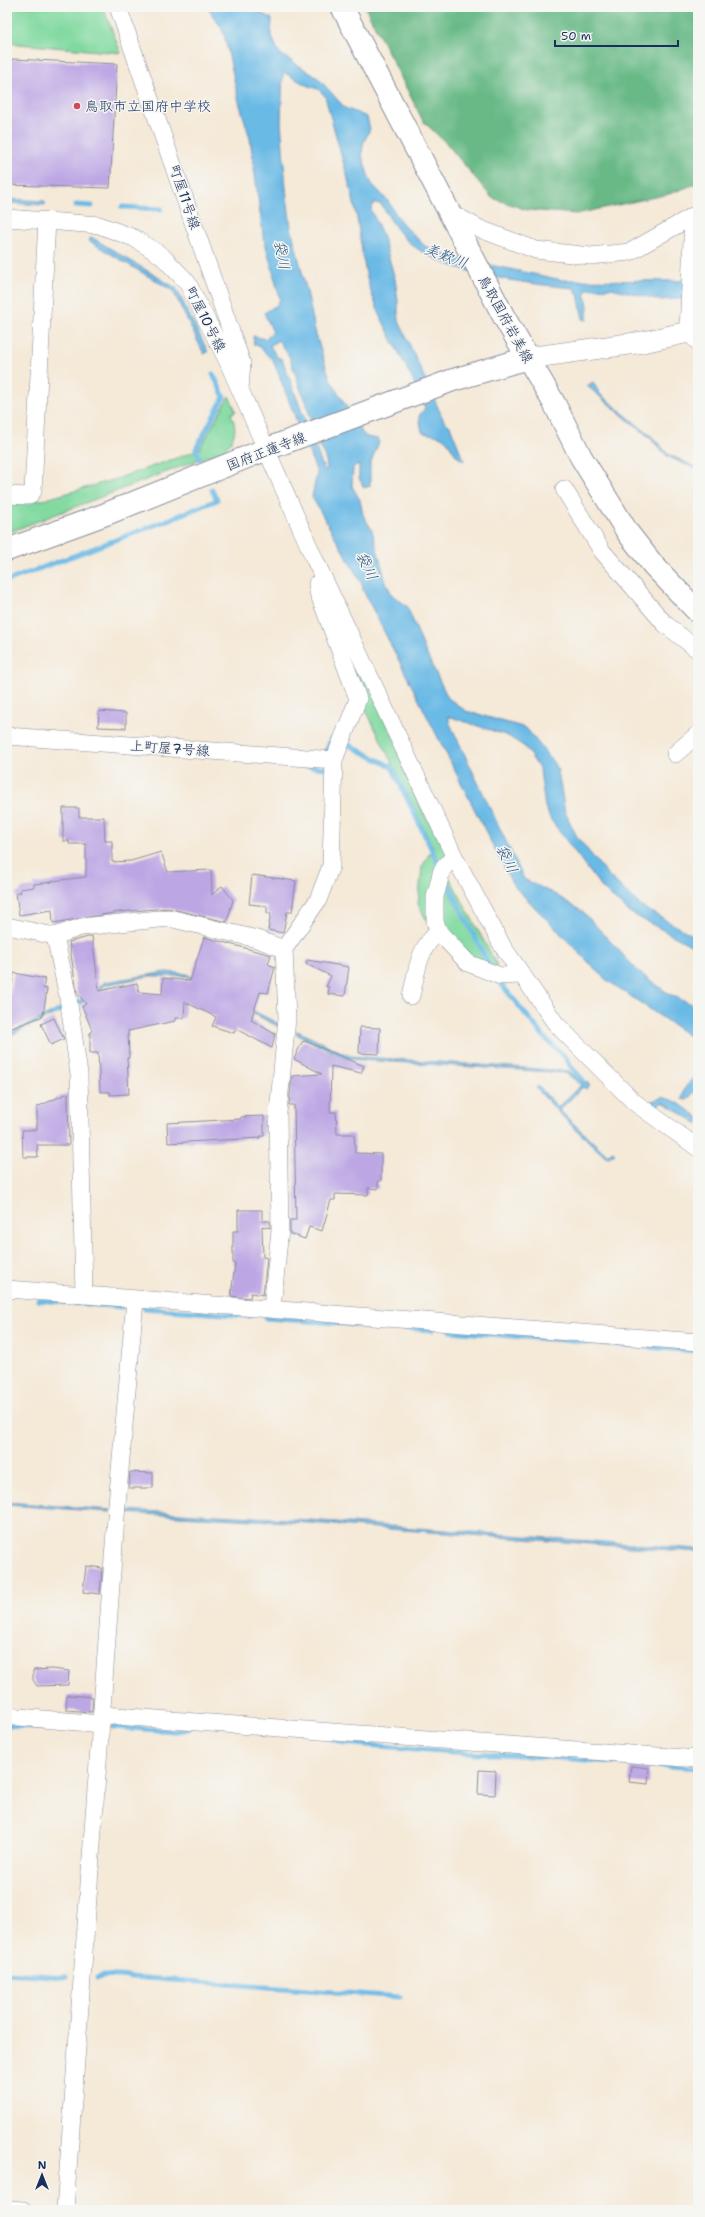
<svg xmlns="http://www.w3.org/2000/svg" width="705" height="2217" font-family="'Shantell Sans','Klee One',sans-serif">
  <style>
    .green { fill: #80d99f; stroke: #4e847e }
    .forest { fill: #68b986; stroke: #427472 }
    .water { fill: #6bbae6; stroke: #4374a2; fill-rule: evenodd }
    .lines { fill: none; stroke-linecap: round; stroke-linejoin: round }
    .stream { stroke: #6bbae6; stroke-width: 5 }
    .building { fill: #bca6e4 }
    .minor-casing { stroke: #888c9a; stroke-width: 18 }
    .tertiary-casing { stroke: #888c9a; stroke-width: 22 }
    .secondary-casing { stroke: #888c9a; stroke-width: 24 }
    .primary-casing { stroke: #888c9a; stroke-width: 24 }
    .minor { stroke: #fff; stroke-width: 17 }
    .tertiary { stroke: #fff; stroke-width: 21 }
    .secondary { stroke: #fff; stroke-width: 22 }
    .primary { stroke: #fff; stroke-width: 22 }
    .poi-dot { fill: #d1495b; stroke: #f6f6f2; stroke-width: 1.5 }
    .labels { text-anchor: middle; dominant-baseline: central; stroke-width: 3; stroke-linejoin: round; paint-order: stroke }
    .poi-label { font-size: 14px; fill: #1b2f5e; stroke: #f6f6f2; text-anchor: start }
    .street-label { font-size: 14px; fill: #1b2f5e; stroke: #f6f6f2 }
    .water-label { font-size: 15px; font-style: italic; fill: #335987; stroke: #f6f6f2 }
  </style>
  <rect width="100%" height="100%" fill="#f6f6f2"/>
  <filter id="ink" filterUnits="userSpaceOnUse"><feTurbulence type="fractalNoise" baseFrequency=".025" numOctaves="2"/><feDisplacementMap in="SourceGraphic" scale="8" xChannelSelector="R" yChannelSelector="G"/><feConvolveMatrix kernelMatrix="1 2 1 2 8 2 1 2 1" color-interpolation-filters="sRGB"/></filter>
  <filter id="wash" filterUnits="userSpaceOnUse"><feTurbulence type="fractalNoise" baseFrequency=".012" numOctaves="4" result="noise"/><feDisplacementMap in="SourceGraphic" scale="16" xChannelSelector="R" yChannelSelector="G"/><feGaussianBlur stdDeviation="0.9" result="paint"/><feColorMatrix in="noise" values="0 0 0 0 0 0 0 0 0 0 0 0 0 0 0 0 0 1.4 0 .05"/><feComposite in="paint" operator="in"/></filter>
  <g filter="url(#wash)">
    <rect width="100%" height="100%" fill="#f5e9d7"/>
    <g class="green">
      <polygon points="7,7 103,7 121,53 7,43"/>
      <path d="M229,396L236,411L231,414C238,428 235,440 224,450L7,533V498L43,500L116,479L199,450Z"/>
      <polygon points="326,591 405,763 406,775 419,803 427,820 438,829 448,853 431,929 418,904 422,867 433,847 364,706"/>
      <polygon points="446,871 497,965 496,970 475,964 444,930 440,901"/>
    </g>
    <polygon class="forest" points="365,7 698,7 698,183 669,194 576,214 527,210 492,198 447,144 423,121"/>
    <g class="water">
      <path d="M207,7H250L272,19L271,35L279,53L318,78L345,108L367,117L370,129L363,144L362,155L368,175L372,184L388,201L401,222L425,246L452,257L562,280L698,281L694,298L660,300L611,288L587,289L585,293L588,306L587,320L583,319L578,294L574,288C527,284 453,275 415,247C400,237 390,219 381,204L374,203L371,210L382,234L395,279L398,301V319L444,421L450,426L464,461C452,456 453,445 443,438C437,434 428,435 422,432L419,416L425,408C410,369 386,334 372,295C361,264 361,231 353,199C345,165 334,131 325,96L318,89L308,86L283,72L281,121L286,189L291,228L308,296L316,335L330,379L363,434L367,437L378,439L379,442L370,464V486L364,488L359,478V465H356L353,468L352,486L360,500L363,515L372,530L386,583L392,595L407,606L426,653L448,698L466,711L526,728L553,762L558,771L565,812L577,837L607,874L642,907L698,938V949L629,912L602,888L551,820L545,807L540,770L525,747L508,736L448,716L450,724L524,879L556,895L583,912L640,973L669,994L698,1007V1042L604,978L513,885L363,590L362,584L312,497L317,473L273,360L257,345H254L253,336L265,339L273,332L264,313L277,305L280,299L263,234L250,138L239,102L225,38L221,27ZM278,340L289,356L327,464L326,465L327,469L324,470L282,359L277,357L270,346Z"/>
      <polygon points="7,199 45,201 45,205 7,203"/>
      <polygon points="91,237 176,288 208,352 204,354 173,291 89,241"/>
      <polygon points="593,382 600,394 652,437 669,455 698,468 698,470 667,456 650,438 587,386"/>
      <polygon points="166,972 187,974 199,983 279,1024 279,1027 196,984 188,976 150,976 106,985 81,1004 80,1001 105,982"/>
      <polygon points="60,1009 61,1011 7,1037 7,1034"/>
      <polygon points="297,1031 350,1056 569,1071 583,1083 586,1081 590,1085 586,1089 583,1087 559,1110 607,1155 613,1151 615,1153 609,1157 605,1157 565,1119 536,1088 538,1086 558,1107 581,1085 566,1073 348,1059 296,1034"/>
      <path d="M698,1071C698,1085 697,1093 685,1100L682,1099L685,1088Z"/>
      <polygon points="663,1097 677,1102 698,1117 698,1124 665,1103 661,1103 656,1108 650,1102"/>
      <polygon points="7,1502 111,1510 110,1512 7,1505"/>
      <polygon points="123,1510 309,1520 698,1549 698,1552 309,1523 124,1513"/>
    </g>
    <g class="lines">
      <g class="stream">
        <polyline points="76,205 92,206"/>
        <polyline points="122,207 161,209"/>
        <polyline points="200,459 196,449 224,397 213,374"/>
        <polyline points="7,581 163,522 217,500 212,490"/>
        <polyline points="349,745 392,767 440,867"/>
        <polyline points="326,751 331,739 333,740"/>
        <polyline points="304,766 326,768"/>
        <polyline points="445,878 490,967"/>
        <polyline points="497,979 546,1039 566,1058 571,1067 583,1080"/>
        <polyline points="55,1013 86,999"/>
        <polyline points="38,1300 122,1307"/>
        <polyline points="144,1308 249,1316"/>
        <polyline points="266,1318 432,1330"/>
        <polyline points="450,1331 698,1351"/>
        <polyline points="7,1725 44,1728"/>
        <polyline points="113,1727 175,1731 187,1729"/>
        <polyline points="333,1739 343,1743 478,1754 502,1754 698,1768"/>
        <polyline points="7,1973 66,1977"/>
        <polyline points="97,1979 104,1975 400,1997"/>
      </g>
    </g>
    <g id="blocks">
      <g class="building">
        <polygon points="12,59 117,64 110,188 7,185 7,96 10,96"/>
        <polygon points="99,711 126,713 126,728 98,727"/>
        <polygon points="63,808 79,808 79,817 104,817 105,841 112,841 112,862 131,861 161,852 168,872 211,870 212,895 222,886 233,900 227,922 168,908 119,912 53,923 52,910 19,915 16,893 21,892 20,889 34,887 34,884 52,882 52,881 86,877 86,844 69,844 69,841 63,841"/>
        <polygon points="252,875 296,881 292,912 287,912 283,933 268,930 271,913 267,913 267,906 249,904"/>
        <polygon points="92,936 99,991 137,983 139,992 162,994 163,978 190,981 204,937 271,955 268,964 275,967 268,993 260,992 251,1020 275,1034 272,1048 236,1029 234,1033 212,1026 216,1017 185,1002 184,1018 175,1018 175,1021 128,1031 129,1058 127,1058 129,1094 110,1095 110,1092 100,1092 98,1053 90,1053 90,1033 92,1030 82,1006 86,1004 77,993 69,942"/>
        <polygon points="307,960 349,967 345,996 328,994 329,987 326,987 331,976 306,964"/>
        <polygon points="14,973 45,979 43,988 47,989 43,1016 7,1030 7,1012"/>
        <polygon points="54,1018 64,1039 51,1045 41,1024"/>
        <polygon points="360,1027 380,1028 379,1054 359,1053"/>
        <polygon points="305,1041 364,1066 361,1073 331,1066 330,1112 336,1112 337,1134 354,1134 355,1153 381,1154 381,1181 378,1181 378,1189 368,1188 368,1195 335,1194 335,1200 331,1200 322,1231 309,1227 305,1239 290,1234 290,1220 296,1220 294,1105 289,1105 292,1076 322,1074 294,1059 302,1042"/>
        <polygon points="68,1093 69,1145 37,1145 38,1157 23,1157 22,1130 37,1130 37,1107"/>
        <polygon points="264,1116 264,1136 260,1136 260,1138 168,1143 167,1123 241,1119 241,1117"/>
        <polygon points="238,1210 262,1210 262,1221 270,1221 270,1228 262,1226 263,1257 267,1258 263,1295 251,1293 250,1298 231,1296 235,1263 233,1263 233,1231 238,1231"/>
        <polygon points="130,1472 153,1473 153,1488 129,1488"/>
        <polygon points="86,1566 102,1568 100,1594 83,1592"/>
        <polygon points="52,1669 69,1671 68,1685 37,1686 33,1680 33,1670"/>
        <polygon points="67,1695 93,1697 92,1712 66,1710"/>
        <polygon points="631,1766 649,1768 648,1784 629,1782"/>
        <polygon points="479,1770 496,1771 495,1795 478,1794"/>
      </g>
    </g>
  </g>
  <g filter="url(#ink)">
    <use href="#blocks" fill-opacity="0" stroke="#888c9a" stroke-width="1"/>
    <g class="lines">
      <g class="minor-casing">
        <g id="minor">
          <polyline points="118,7 242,363 240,388"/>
          <polyline points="693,217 688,332 698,342"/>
          <polyline points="7,218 99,225 134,238 162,256 187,282 227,360 315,560 455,858 503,947 556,1024 634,1102 698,1148"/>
          <polyline points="453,218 460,218 480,229 536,250 590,256 630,252 698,213"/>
          <polyline points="564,489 602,551 665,624 698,650"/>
          <polyline points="7,495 29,496 33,491 47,220"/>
          <polyline points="7,736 334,760"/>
          <polyline points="675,754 698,734"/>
          <polyline points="454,856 442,870 435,897 435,922 439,932 468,963 500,976 522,975"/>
          <polyline points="7,926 55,936 81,927 169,918 257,939 284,949"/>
          <polyline points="55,936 68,997 79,1074 84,1295"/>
          <path d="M411,996C417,972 418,947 439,932"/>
          <polyline points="7,1289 698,1342"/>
          <polyline points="272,1308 280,1230 278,1113 287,1018 284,949 318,900 331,866 334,760 358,699 318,592 317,584"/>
          <polyline points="103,1715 698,1759"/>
          <polyline points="7,1716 101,1724"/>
          <polyline points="7,2209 23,2210"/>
          <polyline points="65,2210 117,1504 135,1300"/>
        </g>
      </g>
      <g class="tertiary-casing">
        <polyline id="tertiary" points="528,358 643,342 698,330"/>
      </g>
      <g class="secondary-casing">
        <polyline id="secondary" points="7,550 106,514 267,449 453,380 528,358"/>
      </g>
      <g class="primary-casing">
        <polyline id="primary" points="342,7 504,317 554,403 581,457 628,533 654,566 698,612"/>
      </g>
      <use href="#minor" class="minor"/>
      <use href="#tertiary" class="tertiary"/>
      <use href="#secondary" class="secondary"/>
      <use href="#primary" class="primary"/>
    </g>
  </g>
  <circle class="poi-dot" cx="77" cy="106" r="4"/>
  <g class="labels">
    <g class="poi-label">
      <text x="85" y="106">鳥取市立国府中学校</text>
    </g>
    <g class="street-label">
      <text transform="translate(185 197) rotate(71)">町屋11号線</text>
      <text transform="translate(206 319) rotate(63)">町屋10号線</text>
      <text transform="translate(506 319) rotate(61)">鳥取国府岩美線</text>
      <text transform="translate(266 451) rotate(-21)">国府正蓮寺線</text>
      <text transform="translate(170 748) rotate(4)">上町屋7号線</text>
    </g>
    <g class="water-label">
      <text transform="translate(282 255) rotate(80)">袋川</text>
      <text transform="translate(446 256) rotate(21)">美歎川</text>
      <text transform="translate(367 566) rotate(65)">袋川</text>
      <text transform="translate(507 859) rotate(65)">袋川</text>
    </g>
  </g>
  <rect width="705" height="2217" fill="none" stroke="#f6f6f2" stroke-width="24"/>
  <g transform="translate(42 2175)" stroke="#f6f6f2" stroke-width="3" paint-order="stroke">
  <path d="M0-3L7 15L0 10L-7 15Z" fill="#1b2f5e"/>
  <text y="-6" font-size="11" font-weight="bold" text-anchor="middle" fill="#1b2f5e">N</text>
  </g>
  <path d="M555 40v6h123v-6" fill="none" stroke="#1b2f5e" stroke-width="2"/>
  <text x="561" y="40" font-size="12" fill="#1b2f5e" stroke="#f6f6f2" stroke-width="3" paint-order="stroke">50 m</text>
</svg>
